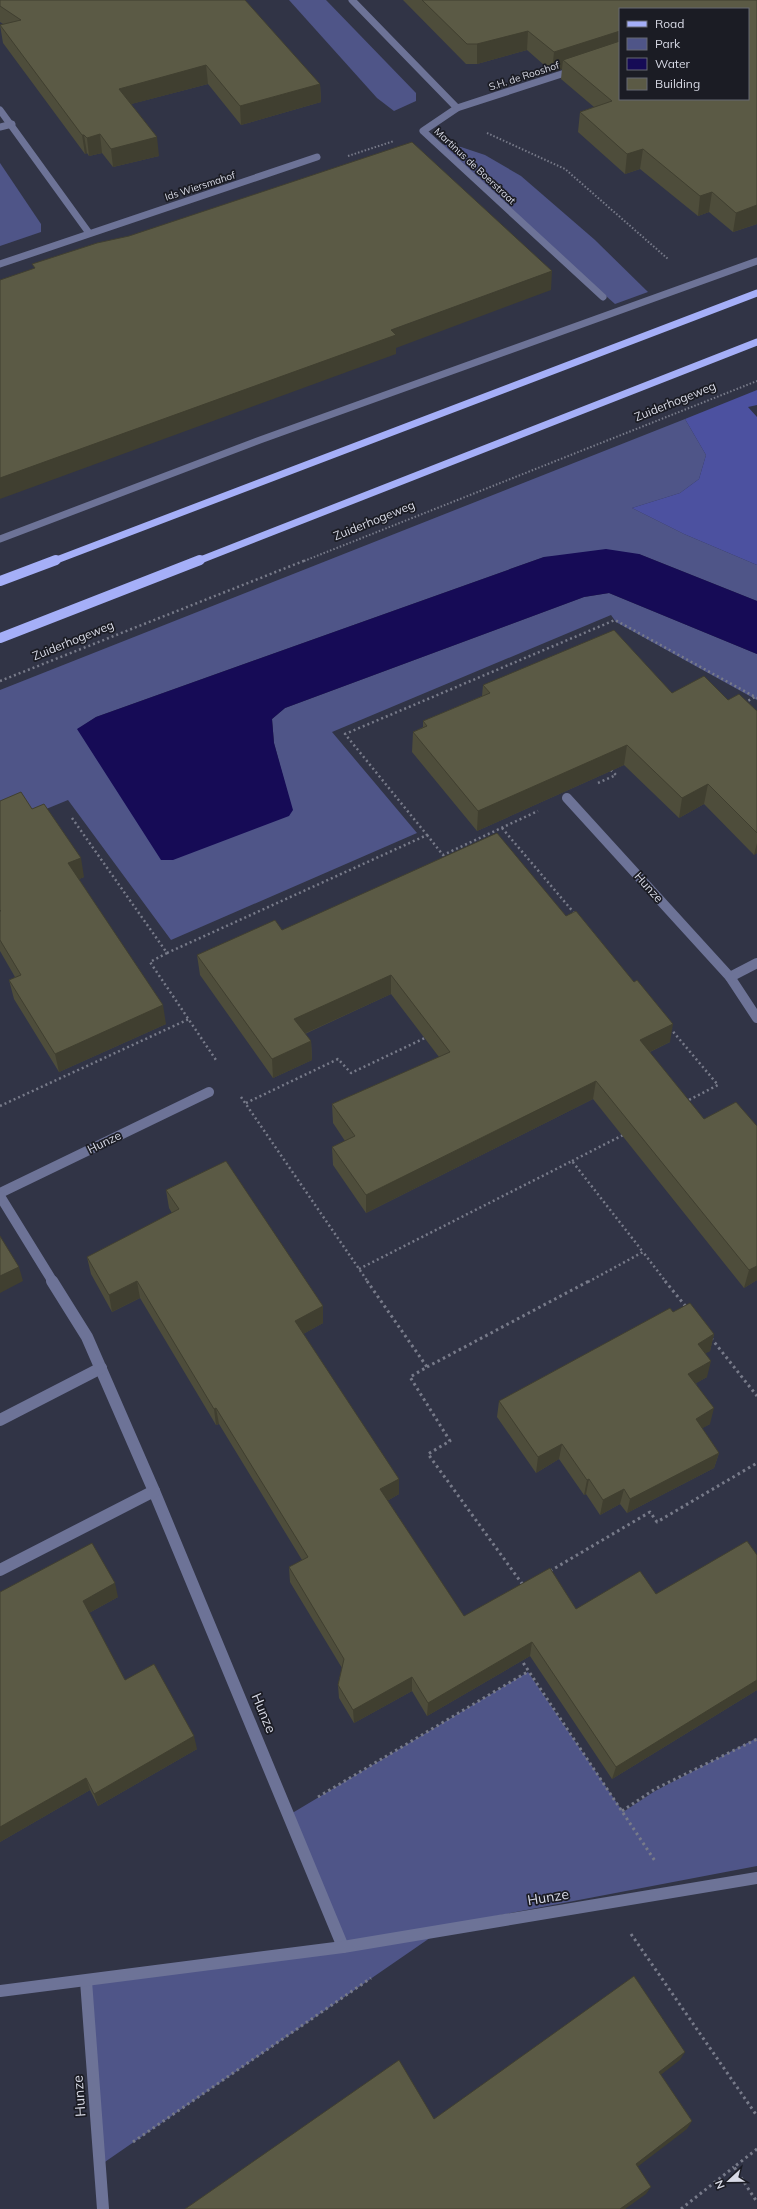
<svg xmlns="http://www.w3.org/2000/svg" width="757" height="2209" font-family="Mulish,sans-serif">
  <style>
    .green { fill: #4f5588 }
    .forest { fill: #4c51a0 }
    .water { fill: #160b56 }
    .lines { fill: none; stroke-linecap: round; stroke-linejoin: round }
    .path-far2 { stroke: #787b8a; stroke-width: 2; stroke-dasharray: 1.5 2; stroke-linecap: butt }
    .path-far1 { stroke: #787b8a; stroke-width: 2.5; stroke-dasharray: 2 3; stroke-linecap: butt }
    .path { stroke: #787b8a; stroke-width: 3; stroke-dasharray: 2.5 3.5; stroke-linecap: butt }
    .minor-far2 { stroke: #6d7397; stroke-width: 7 }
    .minor-far1 { stroke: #6d7397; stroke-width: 10 }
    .minor { stroke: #6d7397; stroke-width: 12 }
    .major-far1 { stroke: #a5aff8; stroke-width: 7 }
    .major { stroke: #a5aff8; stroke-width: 10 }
    .wall { fill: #4e4d3b; fill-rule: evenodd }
    .shaded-wall { fill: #403f30 }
    .building { fill: #5b5a45; stroke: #403f30 }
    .labels { text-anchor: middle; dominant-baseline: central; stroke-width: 3.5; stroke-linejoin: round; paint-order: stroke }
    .far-street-label { font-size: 10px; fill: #d8dae6; stroke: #1b1c24 }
    .street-label { font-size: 12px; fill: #d8dae6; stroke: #1b1c24 }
    .near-street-label { font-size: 14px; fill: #d8dae6; stroke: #1b1c24 }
  </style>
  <rect width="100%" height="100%" fill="#313446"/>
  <g class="green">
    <polygon points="289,0 326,0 416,93 416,101 394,111 377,98"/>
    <polygon points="442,144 461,147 485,155 521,176 595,240 648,292 615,304 500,202"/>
    <polygon points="0,163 41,224 41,232 0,246"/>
    <polygon points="685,419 706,455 699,479 680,493 632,508 684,534 757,565 757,601 639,554 544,557 96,717 78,729 292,810 274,743 272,719 285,708 584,597 609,593 757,654 757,700 616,622 611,615 332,732 417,833 171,940 68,800 0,828 0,690"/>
    <polygon points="528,1672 623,1812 655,1791 757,1738 757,1866 354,1943 440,1931 99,2166 86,1981 342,1945 289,1815"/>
  </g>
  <polygon class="forest" points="757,390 757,405 748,407 757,417 757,565 684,534 632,508 680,493 699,479 706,455 685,419"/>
  <polygon class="water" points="606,549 639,554 757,601 757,654 609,593 584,597 285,708 272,719 274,743 293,810 289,816 173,860 161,860 77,729 96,717 544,557"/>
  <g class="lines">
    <g class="path-far2">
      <polyline points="487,133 565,169 668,259"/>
      <polyline points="348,156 394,141"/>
      <polyline points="304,561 757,381"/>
    </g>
    <g class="path-far1">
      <polyline points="0,681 306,560"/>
      <polyline points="744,703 755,697"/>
      <polyline points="598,783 616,775 610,769"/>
      <polyline points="72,818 167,953 427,835 345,734 615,620 757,698"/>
      <polyline points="502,828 575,914"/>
      <polyline points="427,835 443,855 538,811"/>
      <polyline points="167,953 150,962 216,1060"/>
      <polyline points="670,1028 718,1085 687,1101"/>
      <polyline points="241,1097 368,1282"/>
      <polyline points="246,1103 338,1059 351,1073 427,1037"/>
      <polyline points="0,1106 189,1019"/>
      <polyline points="572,1161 625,1134"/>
      <polyline points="359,1269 572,1161 643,1252"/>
      <polyline points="588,1282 643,1252 666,1282"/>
    </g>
    <g class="path">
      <polyline points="367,1281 427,1367 410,1377 450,1441 428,1454 523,1585"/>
      <polyline points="665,1281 687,1308"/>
      <polyline points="711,1338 757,1396"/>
      <polyline points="427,1367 589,1281"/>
      <polyline points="550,1571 650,1512 657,1522 757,1463"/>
      <polyline points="520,1658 655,1861"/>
      <polyline points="318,1797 529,1671"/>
      <polyline points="622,1811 655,1789 757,1739"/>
      <polyline points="631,1934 757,2116"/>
      <polyline points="133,2142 371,1978"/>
      <polyline points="757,2149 734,2167 757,2202"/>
      <polyline points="681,2209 734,2167"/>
    </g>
    <g class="minor-far2">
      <polyline points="352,0 457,108 423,131 603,297"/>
      <polyline points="457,108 574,70"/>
      <polyline points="0,110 89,233"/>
      <polyline points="0,127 12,124"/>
      <polyline points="0,264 317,157"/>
      <polyline points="0,539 260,440 757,261"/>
    </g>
    <g class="minor-far1">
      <polyline points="567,798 730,977 757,1018"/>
      <polyline points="730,977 757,963"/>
      <polyline points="0,1193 209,1092"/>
      <polyline points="0,1196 53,1282"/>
    </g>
    <g class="minor">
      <polyline points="52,1281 87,1337 154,1491 343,1947"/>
      <polyline points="0,1420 101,1368"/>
      <polyline points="0,1570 154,1491"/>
      <polyline points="86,1981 103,2209"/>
      <polyline points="0,1991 343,1947 757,1878"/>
    </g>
    <g class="major-far1">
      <polyline points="54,561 757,293"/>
      <polyline points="198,561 757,342"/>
    </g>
    <g class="major">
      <polyline points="0,581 56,560"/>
      <polyline points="0,638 200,560"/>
    </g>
  </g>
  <g class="wall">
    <polygon points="0,0 320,84 321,102 241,125 208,84 131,104 159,156 113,167 102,153 89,156 87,153 85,154 3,43 0,25 3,24 0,22"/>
    <path d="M403,0H757V224L733,232L709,212L698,216L640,169L625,174L578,132L580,112L594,107L561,79L562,69L552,72L527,50L477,64H466ZM620,9H748L620,99Z"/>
    <polygon points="483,685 672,693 728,700 757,711 757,853 754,855 704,804 679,818 624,765 477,831 412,752 413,732 423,727 423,721 482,696"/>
    <polygon points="0,801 32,809 84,877 79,879 166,1024 59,1072 14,999 9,980 15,977 0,951"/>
    <polygon points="282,930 670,1042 650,1052 757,1280 744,1288 593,1099 366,1213 333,1165 332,1147 345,1141 333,1123 332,1104 439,1057 391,994 305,1034 311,1041 312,1060 273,1078 200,975 197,955"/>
    <polygon points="166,1190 323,1306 323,1323 303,1334 399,1494 387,1501 464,1616 576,1609 656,1594 757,1555 757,1690 612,1779 530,1656 427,1716 412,1691 354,1723 339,1698 338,1685 342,1668 290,1582 289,1567 302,1560 219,1424 216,1425 140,1298 112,1312 91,1274 87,1257 172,1213 169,1208"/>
    <polygon points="673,1312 714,1334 710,1351 705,1353 707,1377 696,1383 710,1424 702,1428 719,1453 714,1468 627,1513 620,1504 600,1515 586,1494 584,1495 559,1459 536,1473 497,1417 499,1401"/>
    <polygon points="0,1592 118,1597 89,1613 125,1680 197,1749 98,1806 90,1790 0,1842"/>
  </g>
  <g class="shaded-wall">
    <polygon points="528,31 527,50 477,64 477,44"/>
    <polygon points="620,31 618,50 563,60 562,69 552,72 554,52"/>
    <polygon points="206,65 208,84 120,107 119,89"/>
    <polygon points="320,84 321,102 241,125 240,106"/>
    <polygon points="100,134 102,153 89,156 87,138"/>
    <polygon points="82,135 84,135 87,153 85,154"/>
    <polygon points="157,137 159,156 113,167 111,149"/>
    <polygon points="643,149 640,169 625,174 627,154"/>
    <polygon points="712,192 709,212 698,216 700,196"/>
    <polygon points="757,205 757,224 733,232 736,213"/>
    <polygon points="552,271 551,290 396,348 396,354 0,499 0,478 391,330"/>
    <polygon points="627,745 624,765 477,831 478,811"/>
    <polygon points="708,784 704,804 679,818 682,798"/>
    <polygon points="757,843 757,853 754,855"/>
    <polygon points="81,858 84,877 71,883 68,863"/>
    <polygon points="391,975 391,994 295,1038 294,1019"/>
    <polygon points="163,1005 166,1024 59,1072 55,1054"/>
    <polygon points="673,1024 670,1042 637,1058 640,1040"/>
    <polygon points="311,1041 312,1060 273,1078 272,1059"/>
    <polygon points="596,1081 593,1099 366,1213 366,1195"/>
    <polygon points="757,1266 757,1280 744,1288 749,1270"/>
    <polygon points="19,1267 23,1281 0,1293 0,1276"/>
    <polygon points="137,1281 140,1298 112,1312 109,1295"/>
    <polygon points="323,1306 323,1323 296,1338 295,1321"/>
    <polygon points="714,1334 710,1351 694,1360 698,1344"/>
    <polygon points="711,1361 707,1377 684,1390 688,1374"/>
    <polygon points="216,1408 219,1424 216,1425 214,1409"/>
    <polygon points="714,1408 710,1424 692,1434 696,1419"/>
    <polygon points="562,1444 559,1459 536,1473 538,1457"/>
    <polygon points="719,1453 714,1468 627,1513 630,1499"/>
    <polygon points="399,1479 399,1494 380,1505 380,1489"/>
    <polygon points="589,1479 586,1494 584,1495 587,1480"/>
    <polygon points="624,1489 620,1504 600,1515 603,1500"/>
    <polygon points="115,1583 118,1597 87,1614 83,1601"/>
    <polygon points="532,1642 530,1656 427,1716 428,1703"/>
    <polygon points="412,1677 412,1691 354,1723 353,1710"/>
    <polygon points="757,1680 757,1690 612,1779 616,1767"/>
    <polygon points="194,1736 197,1749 98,1806 94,1794"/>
    <polygon points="86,1778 90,1790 0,1842 0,1827"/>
    <polygon points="685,2052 680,2060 654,2080 659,2072"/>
    <polygon points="692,2121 687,2129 632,2171 636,2164"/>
    <polygon points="651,2187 646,2194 625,2209 620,2209"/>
  </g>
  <g class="building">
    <polygon points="0,0 245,0 320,84 240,106 206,65 119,89 157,137 111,149 100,134 87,138 84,135 82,135 0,25 21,20 0,6"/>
    <polygon points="422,0 757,0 757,205 736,213 712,192 700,196 643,149 627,154 580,112 612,101 563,60 620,41 620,99 748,99 748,9 620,9 620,31 554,52 528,31 477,44 467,44"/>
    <polygon points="412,142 552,271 391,330 396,335 0,478 0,280 35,268 32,264 97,243 129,236"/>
    <polygon points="614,630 672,693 704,676 728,700 739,694 757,711 757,833 708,784 682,798 627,745 478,811 413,732 427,726 423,721 490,693 483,685"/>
    <polygon points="21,792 32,809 44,804 81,858 68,863 163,1005 55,1054 9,980 21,975 0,940 0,911 1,911 0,910 0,801"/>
    <polygon points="497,833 566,916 576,911 634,982 637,980 673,1024 640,1040 704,1119 736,1102 757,1126 757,1266 749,1270 596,1081 366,1195 332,1147 355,1136 332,1104 450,1052 391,975 294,1019 311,1041 272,1059 197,955 275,920 282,930"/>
    <polygon points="226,1161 323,1306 295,1321 399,1479 380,1489 464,1616 550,1568 576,1609 640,1571 656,1594 747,1541 757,1555 757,1680 616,1767 532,1642 428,1703 412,1677 353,1710 338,1685 344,1659 289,1567 308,1557 216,1408 214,1409 137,1281 109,1295 87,1257 179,1209 166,1190"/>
    <polygon points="0,1236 19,1267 0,1276"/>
    <polygon points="690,1303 714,1334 698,1344 711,1361 688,1374 714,1408 696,1419 719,1453 630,1499 624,1489 603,1500 589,1479 587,1480 562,1444 538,1457 499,1401 670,1308 673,1312"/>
    <polygon points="92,1543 115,1583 83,1601 125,1680 154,1664 194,1736 94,1794 86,1778 0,1827 0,1592"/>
    <polygon points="634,1976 685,2052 659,2072 692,2121 636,2164 651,2187 620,2209 185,2209 399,2060 434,2119"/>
  </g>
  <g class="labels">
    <g class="far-street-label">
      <text transform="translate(524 76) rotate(-18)">S.H. de Rooshof</text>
      <text transform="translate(475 166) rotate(43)">Martinus de Boerstraat</text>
      <text transform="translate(200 186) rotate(-18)">Ids Wiersmahof</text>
    </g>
    <g class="street-label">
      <text transform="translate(675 401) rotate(-22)">Zuiderhogeweg</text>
      <text transform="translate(374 520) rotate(-22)">Zuiderhogeweg</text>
      <text transform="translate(73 640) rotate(-22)">Zuiderhogeweg</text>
      <text transform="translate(649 887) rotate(48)">Hunze</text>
      <text transform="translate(104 1142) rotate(-26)">Hunze</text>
    </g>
    <g class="near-street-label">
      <text transform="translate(264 1713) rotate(67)">Hunze</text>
      <text transform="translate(548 1897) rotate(-9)">Hunze</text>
      <text transform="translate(79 2096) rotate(-94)">Hunze</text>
    </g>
  </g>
  <rect x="619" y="8" width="130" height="92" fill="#1b1c24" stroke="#676872"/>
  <rect x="627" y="21" width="20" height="6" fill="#a5aff8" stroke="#676872"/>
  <text x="655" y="28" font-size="12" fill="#d8dae6">Road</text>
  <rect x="627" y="38" width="20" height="12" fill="#4f5588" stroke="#676872"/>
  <text x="655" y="48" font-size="12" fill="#d8dae6">Park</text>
  <rect x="627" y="58" width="20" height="12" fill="#160b56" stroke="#676872"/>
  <text x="655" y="68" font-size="12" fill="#d8dae6">Water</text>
  <rect x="627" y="78" width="20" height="12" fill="#5b5a45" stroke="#676872"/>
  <text x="655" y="88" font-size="12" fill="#d8dae6">Building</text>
  <g transform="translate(729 2181) rotate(248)" stroke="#1b1c24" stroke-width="3" paint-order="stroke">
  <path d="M0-3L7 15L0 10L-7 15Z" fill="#d8dae6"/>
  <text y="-6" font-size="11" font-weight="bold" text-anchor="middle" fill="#d8dae6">N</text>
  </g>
</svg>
